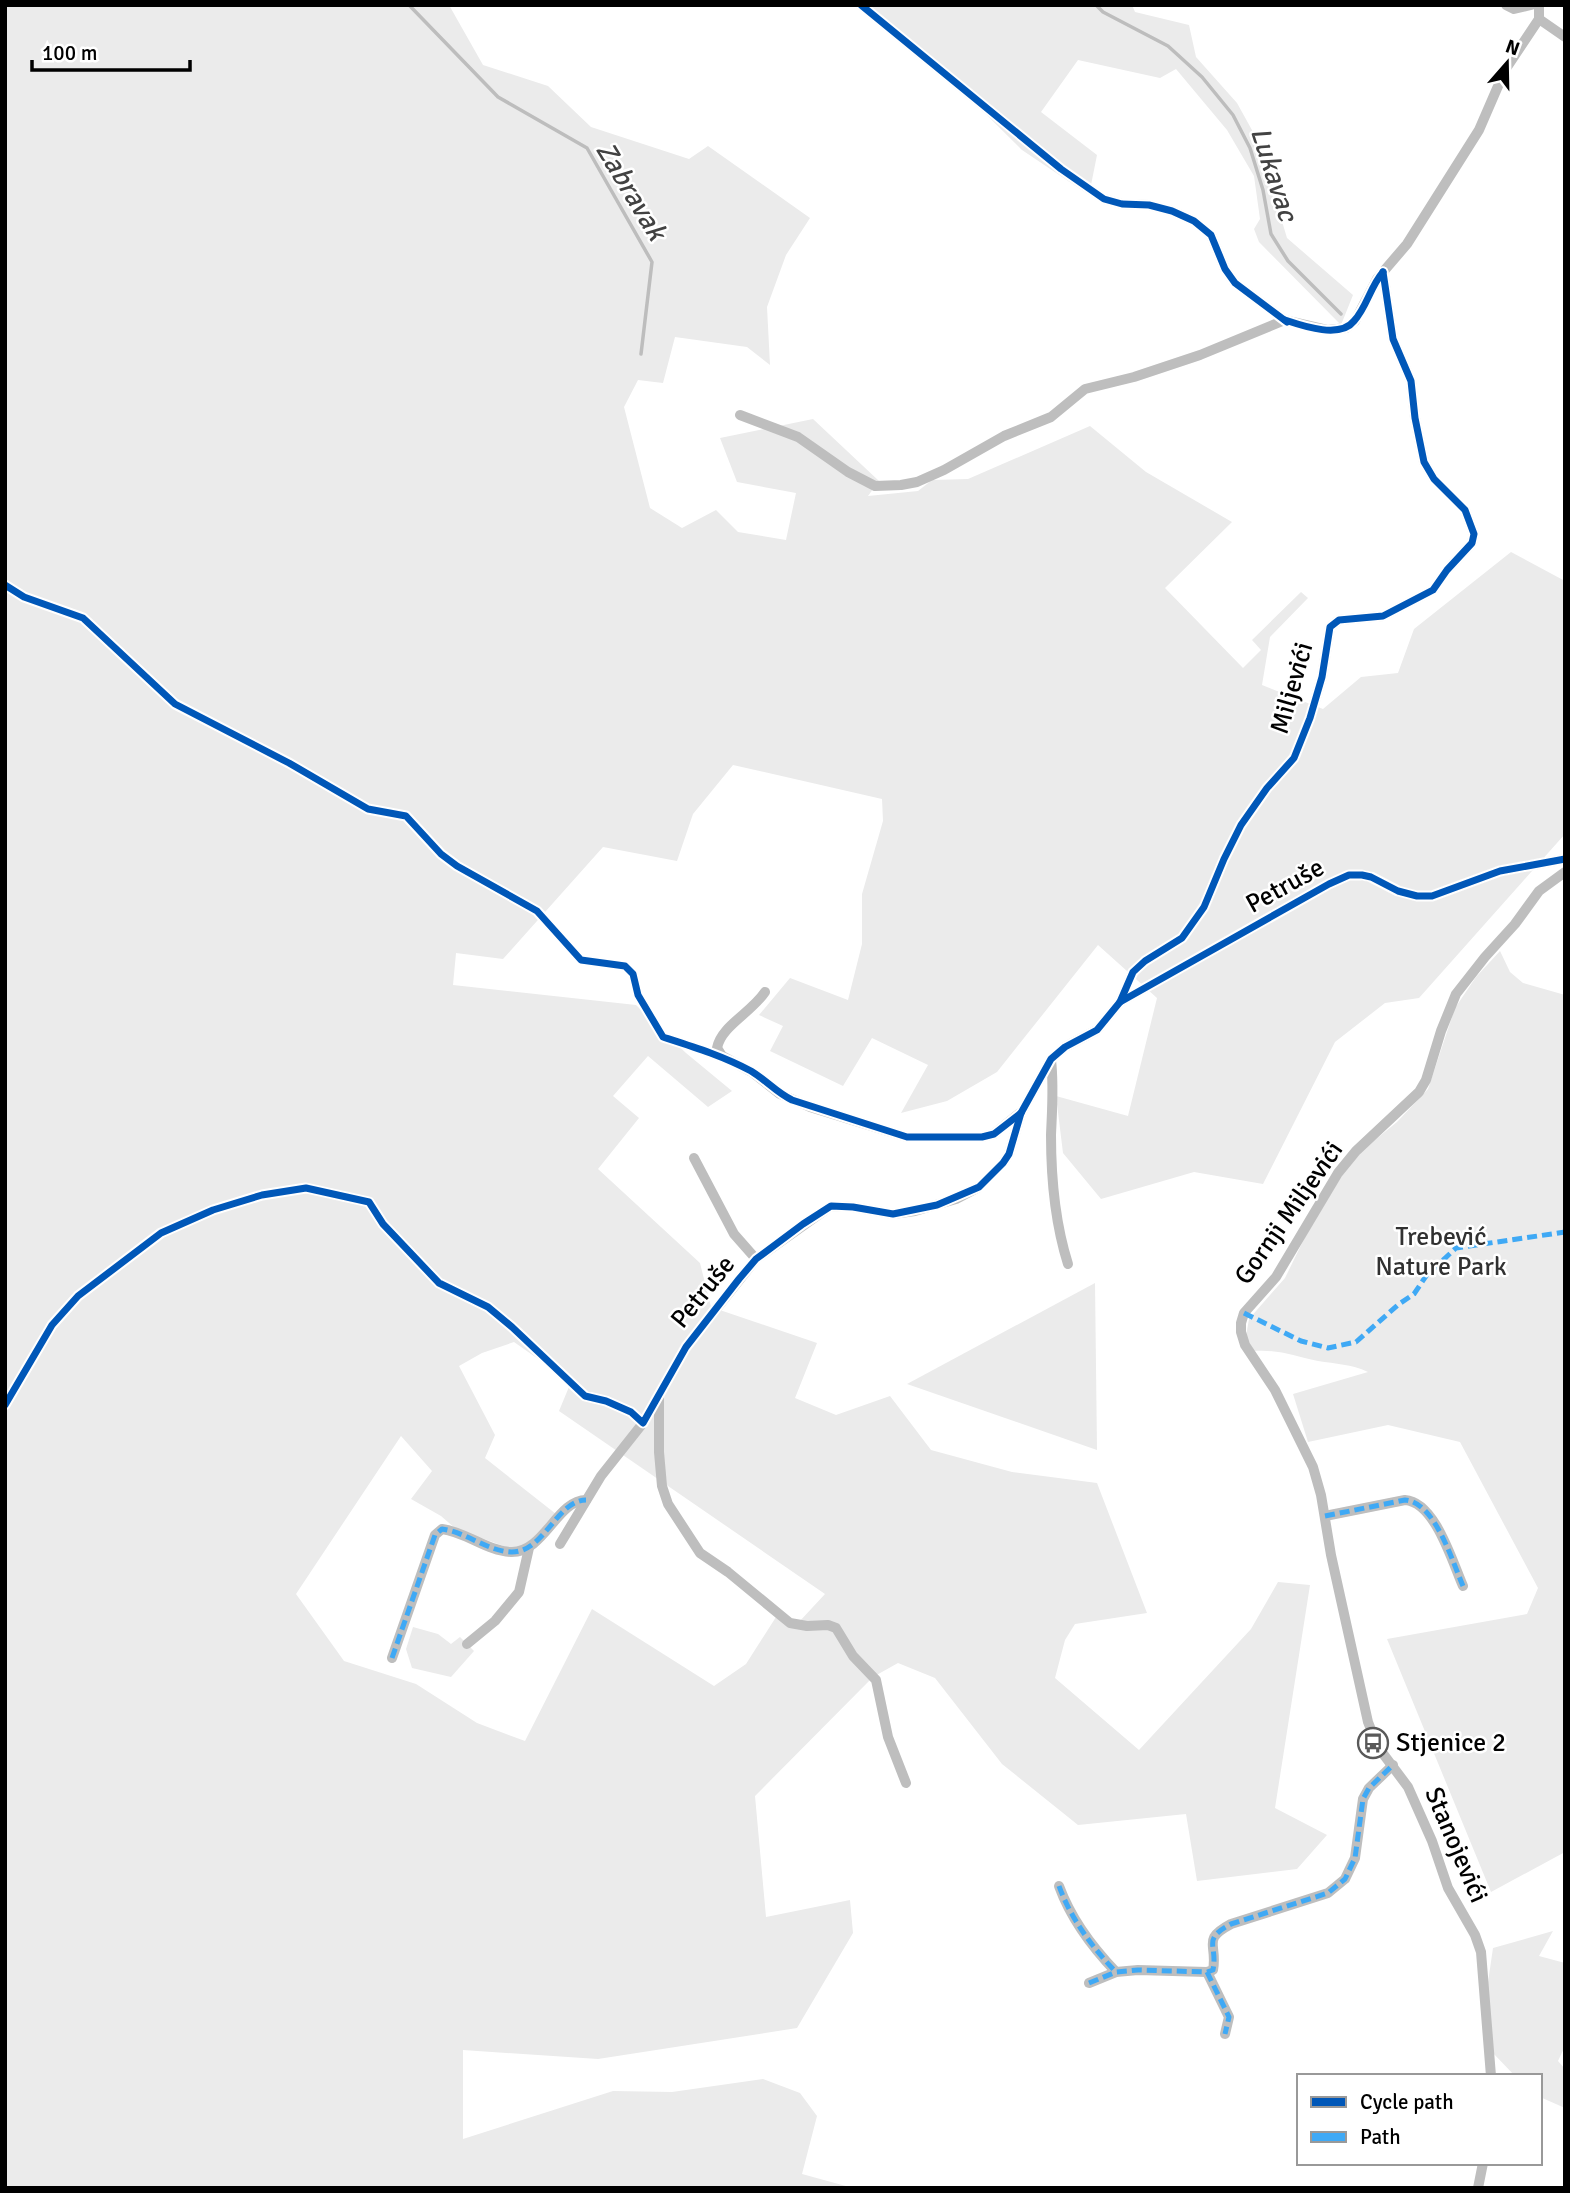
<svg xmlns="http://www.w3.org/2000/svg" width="1570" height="2193" font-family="Signika,sans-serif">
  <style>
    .green { fill: #ebebeb; fill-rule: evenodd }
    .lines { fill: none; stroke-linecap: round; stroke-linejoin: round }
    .stream { stroke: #bdbdbd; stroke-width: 3.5 }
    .minor { stroke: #bebebe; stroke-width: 10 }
    .quiet { stroke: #3fa9f5; stroke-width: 5; stroke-dasharray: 10 5; stroke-linecap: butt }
    .cycleway-casing { stroke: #fff; stroke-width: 11 }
    .cycleway { stroke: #0057b8; stroke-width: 7 }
    .labels { text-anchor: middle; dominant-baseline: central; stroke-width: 5; stroke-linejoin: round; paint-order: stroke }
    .street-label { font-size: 26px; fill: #000; stroke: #fff }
    .park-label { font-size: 26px; fill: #313131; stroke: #fff }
    .poi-label { font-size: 26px; fill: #000; stroke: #fff; text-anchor: start }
    .water-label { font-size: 28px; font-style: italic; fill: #424242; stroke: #fff }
  </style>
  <rect width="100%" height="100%" fill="#fff"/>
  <g class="green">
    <path d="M5,5H449L483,65L548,86L591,127L689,159L708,146L810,218L786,255L767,307L770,365L747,347L675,337L663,383L638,380L624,407L650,508L682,528L716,510L738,532L786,540L796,493L737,482L720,438L813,419L879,481L868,496L918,491L932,480L968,479L1090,426L1146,472L1232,522L1165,588L1243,668L1261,650L1252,640L1301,592L1308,598L1270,637L1262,685L1323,709L1361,677L1398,673L1414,629L1511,552L1565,581V834L1419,998L1385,1003L1335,1042L1263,1184L1194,1172L1101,1199L1063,1153L1056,1096L1128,1116L1157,998L1098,945L997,1072L947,1101L901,1113L928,1065L872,1038L843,1086L770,1051L783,1026L759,1015L790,978L848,1000L862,944V894L883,821L882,799L733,765L693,814L677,861L603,847L503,959L456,953L453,985L636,1005L686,1053L732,1091L708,1107L648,1056L613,1096L639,1118L598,1169L700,1263L711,1307L817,1343L795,1398L836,1415L890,1396L931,1450L1012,1472L1097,1483L1147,1613L1075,1624L1065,1640L1055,1678L1139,1750L1251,1629L1278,1582L1310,1585L1275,1808L1327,1835L1297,1869L1197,1881L1186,1814L1078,1825L1002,1764L935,1678L898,1663L873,1677L755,1796L766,1917L850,1900L853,1933L797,2028L598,2059L463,2050V2139L613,2091L672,2092L763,2079L800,2093L817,2116L802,2174L853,2188H5ZM514,1342L571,1382L559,1411L825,1594L799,1622L776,1617L746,1664L714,1686L592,1609L525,1741L477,1723L416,1684L344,1661L296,1594L401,1436L432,1471L411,1499L441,1516L456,1529L515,1550L534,1540L556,1514L485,1458L495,1435L459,1366L482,1353Z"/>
    <polygon points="866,5 1132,5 1135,12 1189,25 1196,57 1237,103 1268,159 1275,198 1287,238 1353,295 1341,325 1259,242 1254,229 1260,219 1254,176 1227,130 1176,69 1160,78 1078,60 1041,112 1097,155 1089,195 1022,150 921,50"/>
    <path d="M1500,951L1510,972L1523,983L1565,995V1852L1491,1892L1387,1639L1527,1614L1538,1588L1460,1442L1388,1425L1308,1442L1293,1394L1368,1372C1351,1364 1336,1364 1318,1361C1293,1356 1280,1349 1252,1351L1246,1336L1249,1319L1285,1278L1305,1237L1344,1172L1364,1149L1397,1122L1428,1089L1455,1008L1476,977Z"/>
    <polygon points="1095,1283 1097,1450 907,1384"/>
    <polygon points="413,1627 438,1634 451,1644 460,1637 474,1651 451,1677 412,1668 406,1649"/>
    <polygon points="1553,1931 1539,1956 1565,1963 1565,2046 1558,2061 1565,2069 1565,2108 1540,2097 1540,2076 1515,2076 1492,2052 1487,1989 1493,1948"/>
  </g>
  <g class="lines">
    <g class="stream">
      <polyline points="409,5 498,97 587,148 652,262 641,354"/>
      <polyline points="1096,5 1103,12 1168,46 1202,77 1233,115 1250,148 1263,190 1271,234 1288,261 1341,314"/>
    </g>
    <g class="minor">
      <polyline points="861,5 1061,169 1104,199 1122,204 1149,205 1172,211 1194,221 1211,235 1225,269 1235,283 1286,321"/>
      <polyline points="1506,5 1514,9 1531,5"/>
      <polyline points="1539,19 1565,37"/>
      <polyline points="740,415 798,437 848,472 875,486 901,485 917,482 944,470 1004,436 1051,417 1085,389 1134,377 1200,355 1285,320 1328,330 1346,328 1355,321 1377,279 1407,244 1479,130 1505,70 1539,19 1539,5"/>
      <path d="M765,992C751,1013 721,1026 717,1048L722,1056L752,1072L780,1094L810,1107L907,1137H982L994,1134L1020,1113"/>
      <polyline points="1120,1002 1329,884 1349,875 1362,875 1371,877 1398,891 1417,896 1432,896 1500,871 1565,859"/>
      <path d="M1051,1060C1054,1085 1052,1110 1051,1135C1051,1178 1055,1223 1068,1264"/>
      <polyline points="694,1158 734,1234 756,1259"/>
      <polyline points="659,1399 659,1452 662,1486 668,1504 700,1553 728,1572 790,1623 807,1626 828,1625 836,1628 853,1656 876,1680 888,1737 906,1783"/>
      <path d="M1325,1516L1405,1500C1435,1502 1452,1561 1463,1586"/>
      <polyline points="560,1544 601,1476 643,1423 686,1347 756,1259 831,1206 853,1207 893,1214 915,1211 956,1199 979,1187 1003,1163 1009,1154 1021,1113 1051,1059 1065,1047 1097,1030 1120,1002 1133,972 1145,961 1182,938 1204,907 1224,859 1241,825 1267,788 1294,758 1310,718 1322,677 1330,627 1339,620 1383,616 1433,590 1447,570 1472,543 1474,534 1465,510 1434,479 1424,462 1415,418 1411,381 1393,339 1383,272"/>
      <polyline points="467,1644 495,1621 519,1592 529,1548"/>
      <path d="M392,1658L435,1535L442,1529C466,1532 487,1551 511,1552C544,1553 557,1500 586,1500"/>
      <path d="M1059,1886C1071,1919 1092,1947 1116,1972"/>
      <polyline points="1207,1972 1229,2017 1225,2034"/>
      <path d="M1089,1983L1116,1972L1138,1970L1207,1972L1213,1970C1218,1944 1201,1940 1231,1924L1328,1893L1345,1879L1355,1858L1363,1799L1369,1788L1393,1765"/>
      <polyline points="1491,2076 1481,1952 1475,1935 1448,1888 1432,1841 1408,1787 1378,1747 1368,1722 1331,1555 1321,1495 1313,1467 1275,1390 1245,1345 1241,1332 1241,1323 1244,1313 1276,1277 1338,1173 1356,1151 1419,1092 1426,1080 1441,1031 1456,994 1485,957 1515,924 1539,891 1565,872"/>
      <polyline points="1478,2188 1483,2163"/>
    </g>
    <g class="quiet">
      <polyline points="1244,1313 1301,1341 1328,1348 1356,1342 1399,1304 1414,1294 1426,1276 1456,1248 1565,1232"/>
      <path d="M1325,1516L1405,1500C1435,1502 1452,1561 1463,1586"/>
      <path d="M392,1658L435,1535L442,1529C466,1532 487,1551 511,1552C544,1553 557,1500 586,1500"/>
      <path d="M1059,1886C1071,1919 1092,1947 1116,1972"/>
      <polyline points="1207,1972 1229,2017 1225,2034"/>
      <path d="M1089,1983L1116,1972L1138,1970L1207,1972L1213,1970C1218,1944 1201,1940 1231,1924L1328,1893L1345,1879L1355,1858L1363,1799L1369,1788L1393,1765"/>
    </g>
    <g class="cycleway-casing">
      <g id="cycleway">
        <polyline points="861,5 1061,169 1104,199 1122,204 1149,205 1172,211 1194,221 1211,235 1225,269 1235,283 1287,322"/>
        <path d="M1285,320C1303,326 1340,339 1354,321C1367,307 1370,287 1383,272"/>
        <path d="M5,585L24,597L83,618L175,704L289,763L368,809L406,816L441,854L457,866L537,911L581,960L625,966L633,974L638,995L663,1037C694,1047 723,1056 751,1071C766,1080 777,1093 792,1100L907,1137H982L994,1134L1021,1113"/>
        <polyline points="1120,1002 1329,884 1349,875 1362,875 1371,877 1398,891 1417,896 1432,896 1500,871 1565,859"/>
        <polyline points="5,1405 52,1325 78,1296 161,1233 213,1210 262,1195 306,1188 369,1202 383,1224 439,1283 488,1307 512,1327 585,1396 606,1401 631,1412 643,1423 686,1347 739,1279 756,1259 803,1224 831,1206 853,1207 893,1214 937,1205 979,1187 1003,1163 1009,1154 1021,1113 1051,1059 1065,1047 1097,1030 1120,1002 1133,972 1145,961 1182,938 1204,907 1224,859 1241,825 1267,788 1294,758 1310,718 1322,677 1330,627 1339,620 1383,616 1433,590 1447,570 1472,543 1474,534 1465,510 1434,479 1424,462 1415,418 1411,381 1393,339 1383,272"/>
      </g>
    </g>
    <use href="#cycleway" class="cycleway"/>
  </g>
  <defs>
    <g id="bus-ring" transform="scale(1.575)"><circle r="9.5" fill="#fff" stroke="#595959" stroke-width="1.5"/><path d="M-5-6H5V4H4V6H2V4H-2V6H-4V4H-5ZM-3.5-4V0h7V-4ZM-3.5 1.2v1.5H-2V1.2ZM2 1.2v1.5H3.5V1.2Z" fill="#595959"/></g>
  </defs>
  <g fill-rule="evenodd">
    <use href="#bus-ring" x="1373" y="1743"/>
  </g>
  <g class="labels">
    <g class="street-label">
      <text transform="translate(1292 688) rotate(-74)">Miljevići</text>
      <text transform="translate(1285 886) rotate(-29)">Petruše</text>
      <text transform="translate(1289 1213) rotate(-55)">Gornji Miljevići</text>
      <text transform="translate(703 1292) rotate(-51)">Petruše</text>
      <text transform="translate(1456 1845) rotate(67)">Stanojevići</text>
    </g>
    <g class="park-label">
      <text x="1441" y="1237">Trebević<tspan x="1441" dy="30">Nature Park</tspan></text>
    </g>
    <g class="poi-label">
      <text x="1396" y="1743">Stjenice 2</text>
    </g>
    <g class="water-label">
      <text transform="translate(1274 174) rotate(72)">Lukavac</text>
      <text transform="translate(631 191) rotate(59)">Zabravak</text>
    </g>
  </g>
  <rect width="1570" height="2193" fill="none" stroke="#000000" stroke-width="14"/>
  <rect x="1297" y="2074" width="245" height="91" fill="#ffffff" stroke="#999999" stroke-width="2"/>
  <rect x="1311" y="2097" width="35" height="10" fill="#0057b8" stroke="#999999" stroke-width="2"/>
  <text x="1360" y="2109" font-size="21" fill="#000000">Cycle path</text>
  <rect x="1311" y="2132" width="35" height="10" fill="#3fa9f5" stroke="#999999" stroke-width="2"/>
  <text x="1360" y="2144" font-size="21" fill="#000000">Path</text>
  <g transform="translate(1507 63) rotate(20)" stroke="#ffffff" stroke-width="5" paint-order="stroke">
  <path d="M0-5L12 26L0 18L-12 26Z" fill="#000000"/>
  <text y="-10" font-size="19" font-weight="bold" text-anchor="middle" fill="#000000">N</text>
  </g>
  <path d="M32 60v10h158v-10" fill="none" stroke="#000000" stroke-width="3.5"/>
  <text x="42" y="60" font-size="21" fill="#000000" stroke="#ffffff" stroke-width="5" paint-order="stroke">100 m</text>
</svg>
